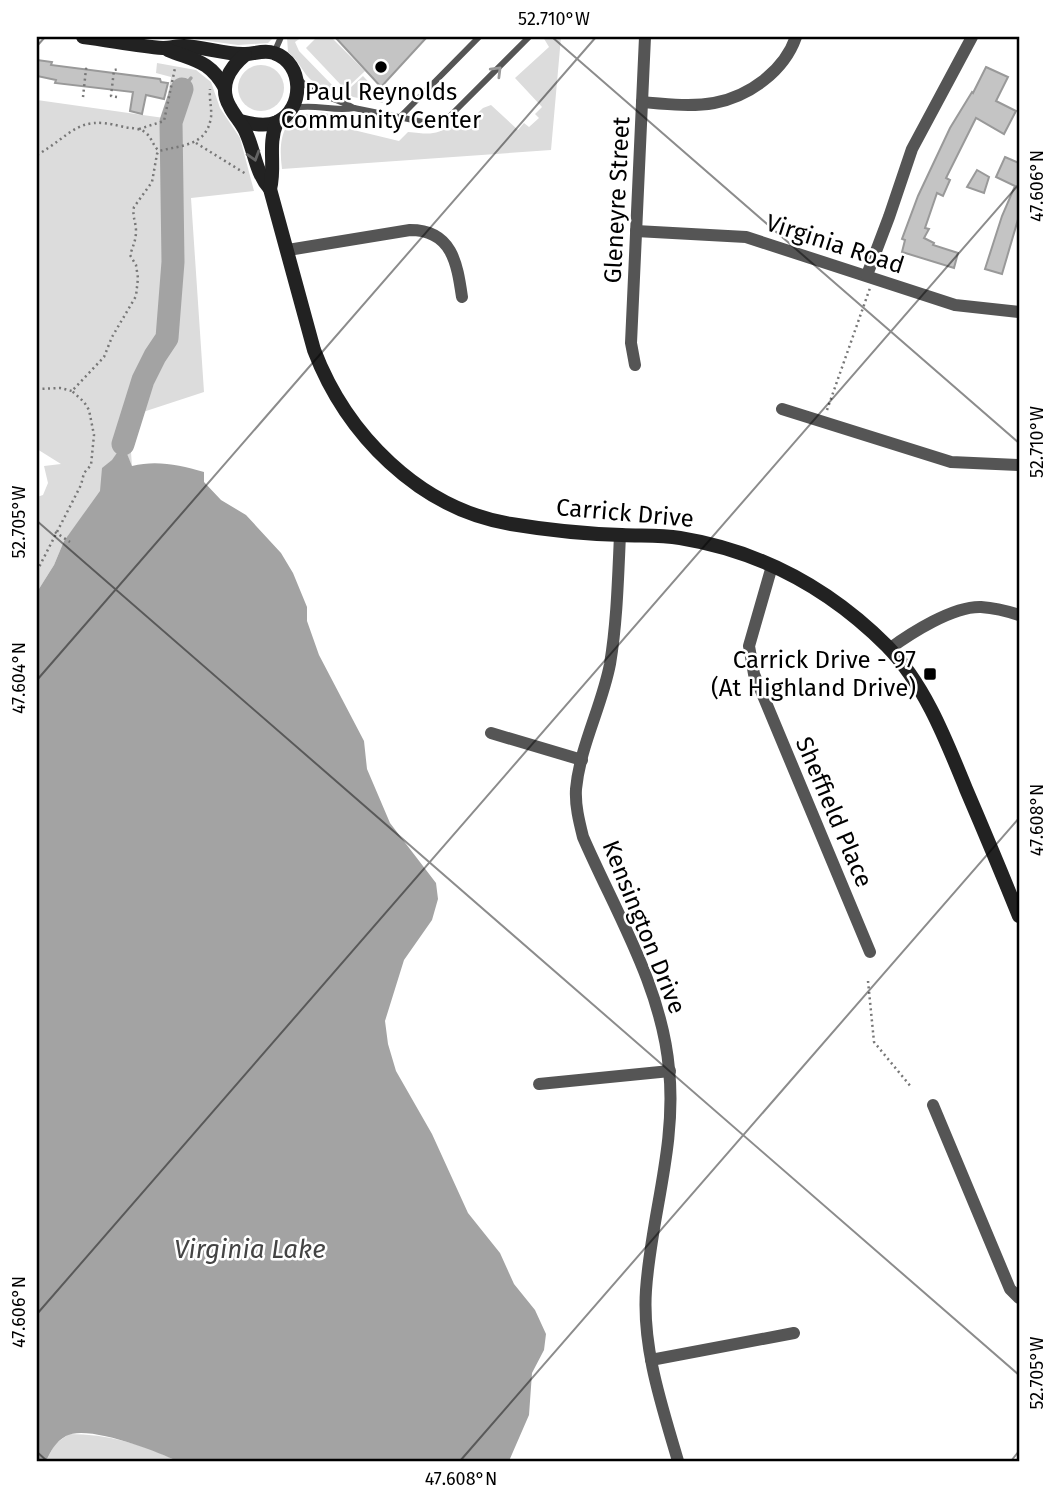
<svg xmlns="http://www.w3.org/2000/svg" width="1056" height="1498" font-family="'Fira Sans',sans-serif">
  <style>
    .green { fill: #dcdcdc }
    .water { fill: #a3a3a3 }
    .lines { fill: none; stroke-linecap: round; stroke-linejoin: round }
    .stream { stroke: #a3a3a3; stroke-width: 3.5 }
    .river { stroke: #a3a3a3; stroke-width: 23 }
    .building { fill: #c4c4c4; stroke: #999; stroke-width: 2 }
    .path { stroke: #777; stroke-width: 2.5; stroke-dasharray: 2 3.5; stroke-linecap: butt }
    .lane { stroke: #555; stroke-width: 6 }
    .street { stroke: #555; stroke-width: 12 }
    .secondary { stroke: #222; stroke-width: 14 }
    .oneway { stroke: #999 }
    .oneway2 { stroke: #646464 }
    .ticks { fill: none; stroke: #000; stroke-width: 2; stroke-opacity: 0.45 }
    .poi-dot { fill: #000; stroke: #fff; stroke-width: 2.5 }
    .labels { text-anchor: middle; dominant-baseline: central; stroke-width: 5; stroke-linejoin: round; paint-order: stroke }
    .poi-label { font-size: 24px; fill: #000; stroke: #fff }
    .street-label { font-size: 24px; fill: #000; stroke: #fff }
    .water-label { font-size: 26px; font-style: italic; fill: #444; stroke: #fff }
    .neatline { fill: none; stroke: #000; stroke-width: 2.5 }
    .ticks-label { font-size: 18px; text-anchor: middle; fill: #000 }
  </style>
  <rect width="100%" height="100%" fill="#fff"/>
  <g class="green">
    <polygon points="179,37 274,37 268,43 238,45"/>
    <path d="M287,37H302L295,42L299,51L333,86L350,88L363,76L377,91L383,103C361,97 326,96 309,78C301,69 298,60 288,52Z"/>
    <polygon points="317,37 331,37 365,71 349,86 341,85 306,48"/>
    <path d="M543,37H561L551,150L282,169C278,139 282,110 320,114L321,112L337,116V126L399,141L408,132C430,134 434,136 455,124L461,129L483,108L491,105L518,130L524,123L529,127L539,118L535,114L542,107L515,78L549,47Z"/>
    <polygon points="157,63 196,70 211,82 220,108 240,138 254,191 191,198 204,392 143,412 131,452 132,466 122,444 113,460 120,466 64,541 54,565 37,592 37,497 43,495 48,483 44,466 61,464 37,449 37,100 164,118 171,77 156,73"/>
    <circle cx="261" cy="88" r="23"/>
    <path d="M69,1434C107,1434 143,1444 177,1461H46L55,1444Z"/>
  </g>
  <path class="water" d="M123,444L132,466C157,460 179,465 204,472V482L221,500L246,515L281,553L293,573L307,607V621L319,655L364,741L367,769L390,823L436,883L438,899L432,920L404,960L385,1021L388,1044L396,1071L432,1134L468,1213L500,1253L514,1284L535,1310L546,1334L544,1350L532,1373L529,1415L509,1461H177C156,1451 87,1424 66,1436C55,1442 51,1451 46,1461H37V592L54,565L64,541L100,491L102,468L112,460Z"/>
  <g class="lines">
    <polyline class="stream" points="182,89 191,78"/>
    <polyline class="river" points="123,444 143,380 155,356 167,338 173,262 171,122 182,89"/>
  </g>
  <g class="building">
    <polygon points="335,37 427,37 381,87"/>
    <polygon points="37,60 52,62 51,65 160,79 161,82 168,83 164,99 146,95 142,114 130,111 133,92 55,83 56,80 37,76"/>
    <polygon points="986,67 1008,77 996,101 1016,111 1004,134 976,118 946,178 950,180 943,196 937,193 925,228 929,229 924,238 934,243 933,245 958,253 954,268 902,252 905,240 902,239 918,196 950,128 972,92 973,93"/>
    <polygon points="1005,157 1019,163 1019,216 1002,274 985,269 1002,216 1015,186 996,177"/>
    <polygon points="977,170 989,177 984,193 967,187"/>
  </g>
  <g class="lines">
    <g class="path">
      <polyline points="83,97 86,69 89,66"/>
      <polyline points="117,97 111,96 114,70 119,69"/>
      <polyline points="139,129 164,121 175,68"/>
      <polyline points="196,143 246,174"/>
      <path d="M37,155C72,135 77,115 120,126C130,129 139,127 146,133C152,138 153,146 159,151"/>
      <polyline points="37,389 60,388 72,391"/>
      <polyline points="827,410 870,288"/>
      <polyline points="55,532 70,542"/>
      <path d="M37,571L81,485L84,473L91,465L94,435L89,410L84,402L72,391L104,357L112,337L136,296L138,278L136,265L130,255C133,246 136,240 136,231C136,222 132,216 134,207L152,182L157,154L159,151C182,145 207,146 211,117C212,108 209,99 210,89"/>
      <polyline points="868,981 874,1042 912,1088"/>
    </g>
    <g class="lane">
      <polyline points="274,53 281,37"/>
      <path d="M299,79C314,96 335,97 354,108L433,124L450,116L529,37"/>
      <path d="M294,108C314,103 333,112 354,108"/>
      <polyline points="400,117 479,37"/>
    </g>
    <g class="street">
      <path d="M642,102C665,104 691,107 714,103C750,96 784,71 796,37"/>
      <polyline points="636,231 746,237 955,305 1019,312"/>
      <path d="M288,250L410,230C452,230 457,263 462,297"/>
      <polyline points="867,275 889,217 912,149 972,37"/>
      <polyline points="635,365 631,343 645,37"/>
      <polyline points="782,409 951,462 1019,465"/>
      <path d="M620,535C618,578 617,622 610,664C602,706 580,746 576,789C575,805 579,821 583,837C615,911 662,987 669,1069C677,1145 651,1216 646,1290C642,1348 662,1406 678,1461"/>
      <polyline points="772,566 749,646 754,674 870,952"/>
      <path d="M889,649C911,633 953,606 981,607C994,608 1007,611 1019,615"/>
      <polyline points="491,733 582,760"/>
      <polyline points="539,1084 670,1071"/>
      <polyline points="933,1105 1010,1289 1019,1298"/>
      <polyline points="651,1360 794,1333"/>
    </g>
    <g class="secondary">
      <path d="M83,37C109,40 136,46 163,48C170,48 177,46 184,46C204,47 223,54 243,54C253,55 263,49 274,53C304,63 305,109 277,122C266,127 251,124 240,121"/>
      <path d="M168,50C195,61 209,60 225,88"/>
      <path d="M245,55C229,68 218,87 230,107C235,117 243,124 247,135C255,154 256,173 270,189L314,350C346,434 419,509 511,524C547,530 585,534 622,535C641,536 660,535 680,538C760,551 830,589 887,646C925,685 946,740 966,789C984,831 1002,874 1019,916"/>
      <path d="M270,189C276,166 267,145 277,122"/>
    </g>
  </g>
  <defs><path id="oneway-chevron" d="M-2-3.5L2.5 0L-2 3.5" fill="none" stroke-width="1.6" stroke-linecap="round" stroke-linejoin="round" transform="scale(1.75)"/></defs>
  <use class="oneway" href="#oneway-chevron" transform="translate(497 71) rotate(-45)"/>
  <use class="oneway2" href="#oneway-chevron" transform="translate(254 156) rotate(73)"/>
  <path class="ticks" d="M552,37L1019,443M37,46L45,37M37,521L1019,1375M37,680L596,37M37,1314L1019,184M37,1452L47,1461M460,1461L1019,818M1011,1461L1019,1451"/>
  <g class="poi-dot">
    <circle cx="381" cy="67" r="7"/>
    <rect x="923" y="667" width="14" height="14" rx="3.5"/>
  </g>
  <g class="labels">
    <g class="poi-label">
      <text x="381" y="92">Paul Reynolds<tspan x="381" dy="28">Community Center</tspan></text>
      <text x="916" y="660" text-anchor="end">Carrick Drive - 97<tspan x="916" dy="28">(At Highland Drive)</tspan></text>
    </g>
    <g class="street-label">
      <text transform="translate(617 200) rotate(-87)">Gleneyre Street</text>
      <text transform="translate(835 244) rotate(18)">Virginia Road</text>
      <text transform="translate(625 513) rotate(5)">Carrick Drive</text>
      <text transform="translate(834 812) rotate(67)">Sheffield Place</text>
      <text transform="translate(644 927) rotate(68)">Kensington Drive</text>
    </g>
    <g class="water-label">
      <text x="250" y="1249">Virginia Lake</text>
    </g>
  </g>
  <rect width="1056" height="1498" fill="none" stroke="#ffffff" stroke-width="77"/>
  <rect x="38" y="38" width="980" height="1422" class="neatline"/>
  <g class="ticks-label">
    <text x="554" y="25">52.710°W</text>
    <text transform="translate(1037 186) rotate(-90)" y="6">47.606°N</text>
    <text transform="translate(1037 442) rotate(-90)" y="6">52.710°W</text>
    <text transform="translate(19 522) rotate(-90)" y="6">52.705°W</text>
    <text transform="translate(19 678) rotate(-90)" y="6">47.604°N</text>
    <text transform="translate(1037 820) rotate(-90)" y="6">47.608°N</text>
    <text transform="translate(19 1312) rotate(-90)" y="6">47.606°N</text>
    <text transform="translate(1037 1373) rotate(-90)" y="6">52.705°W</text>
    <text x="461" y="1485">47.608°N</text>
  </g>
</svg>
